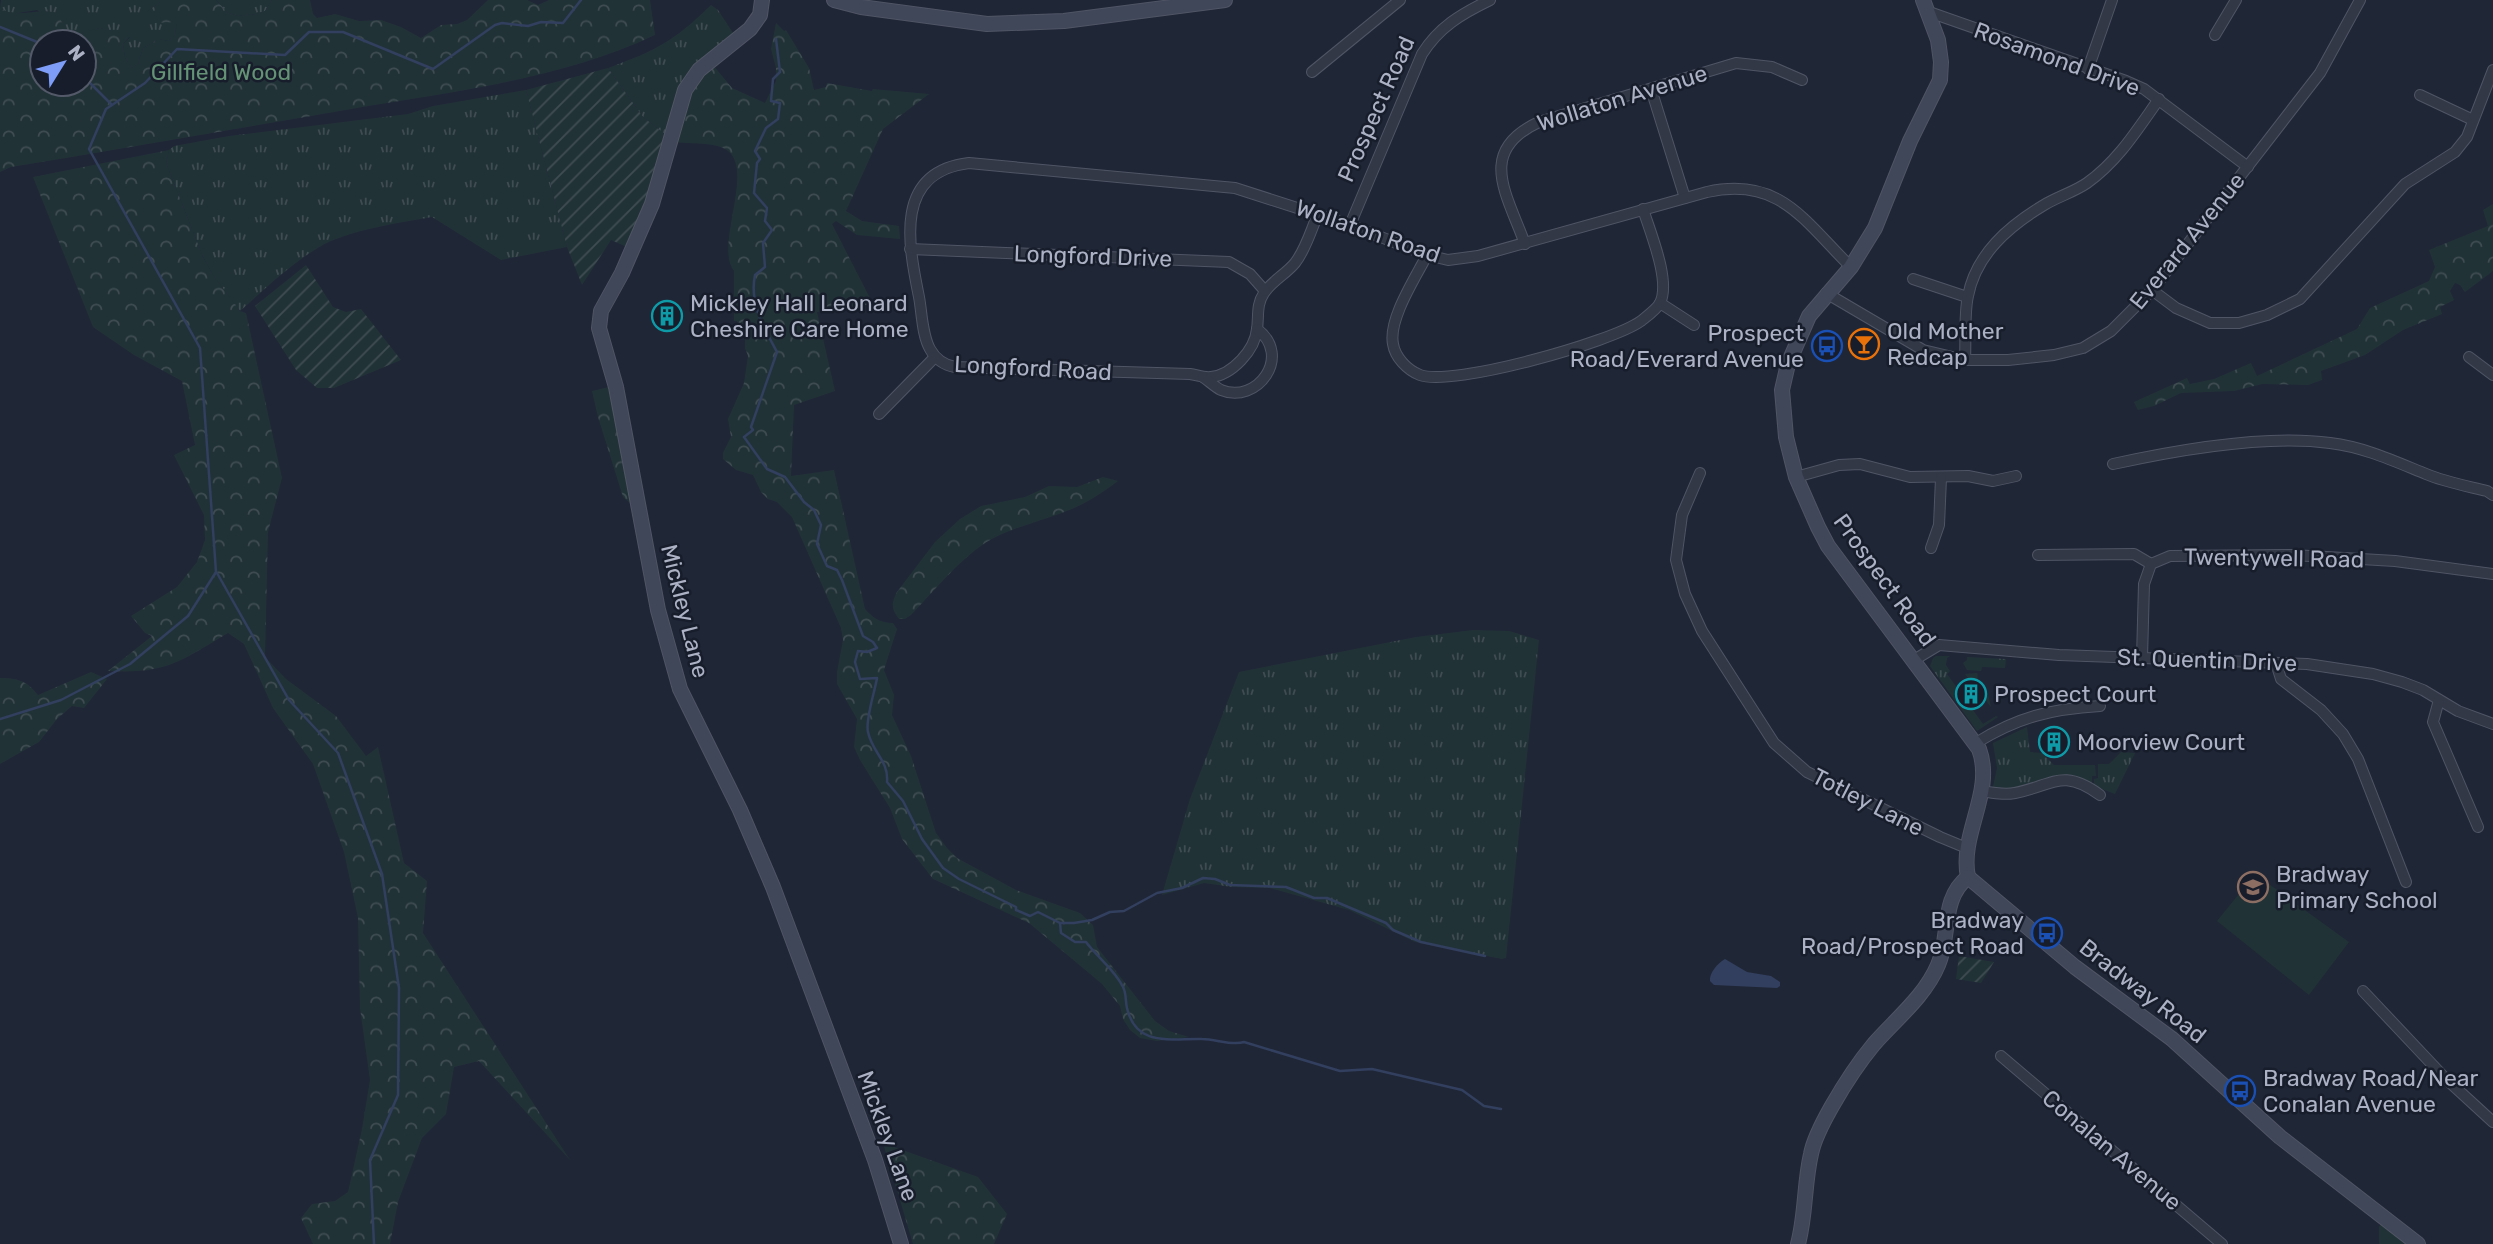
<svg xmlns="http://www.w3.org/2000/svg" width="2493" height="1244" font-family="Rubik,sans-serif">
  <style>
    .grass { fill: url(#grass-tufts) }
    .forest { fill: url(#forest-crowns); fill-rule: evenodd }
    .garden { fill: url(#garden-furrows) }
    .pitch { fill: #213237 }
    .water { fill: #323f5e }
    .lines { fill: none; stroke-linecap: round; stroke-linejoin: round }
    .stream { stroke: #323f5e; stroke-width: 2.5 }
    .street-casing { stroke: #505565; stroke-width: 12 }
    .secondary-casing { stroke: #505565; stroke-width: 16 }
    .street { stroke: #323846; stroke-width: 10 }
    .secondary { stroke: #404759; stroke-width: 14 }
    .labels { text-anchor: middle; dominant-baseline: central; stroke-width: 5; stroke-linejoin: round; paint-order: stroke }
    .street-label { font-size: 23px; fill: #acb2c4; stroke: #181d2b }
    .park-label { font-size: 23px; fill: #649375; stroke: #181d2b }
    .poi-label { font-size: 23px; fill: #acb2c4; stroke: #181d2b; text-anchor: start }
  </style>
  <defs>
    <pattern id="grass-tufts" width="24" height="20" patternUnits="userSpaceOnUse" patternTransform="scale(1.75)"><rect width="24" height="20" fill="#213237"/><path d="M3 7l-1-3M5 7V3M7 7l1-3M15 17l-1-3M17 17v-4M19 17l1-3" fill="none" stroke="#3f4d52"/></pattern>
    <pattern id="forest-crowns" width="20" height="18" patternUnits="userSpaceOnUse" patternTransform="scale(1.75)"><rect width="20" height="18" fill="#213237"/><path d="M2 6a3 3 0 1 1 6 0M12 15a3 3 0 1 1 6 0" fill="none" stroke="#3f4d52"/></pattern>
    <pattern id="garden-furrows" width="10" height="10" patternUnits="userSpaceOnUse" patternTransform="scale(1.75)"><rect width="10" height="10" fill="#213237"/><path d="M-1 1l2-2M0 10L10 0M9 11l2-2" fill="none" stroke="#3f4d52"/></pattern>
  </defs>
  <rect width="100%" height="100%" fill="#1f2636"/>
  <g class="grass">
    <polygon points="1,0 163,0 148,11 165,22 177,22 175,35 168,41 159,39 143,48 138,64 132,68 125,58 123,44 130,37 100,28 74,35 37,10 12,14 1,9"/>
    <polygon points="216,0 272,0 265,11 257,14 238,16 228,13"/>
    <path d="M711,5L718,10L735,36L695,66L683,79L666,135L643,117L608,68C657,50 674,41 711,5Z"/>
    <path d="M526,90L567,247L501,260L432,217C398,223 363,228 331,241C300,255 266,288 240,311L213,275L203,257L166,163L169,150L174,146L229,136L408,114L433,106Z"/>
    <polygon points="1473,630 1509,631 1539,640 1506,958 1502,959 1415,942 1349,910 1270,888 1232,887 1204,883 1162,895 1190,799 1239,672 1416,637"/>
    <polygon points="1936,656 1950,656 1947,658 1946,665 1950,671 1947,674 1983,724 1996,716 1998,717 1977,731 1930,666 1933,658"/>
    <polygon points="1967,657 2006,659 2005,668 1982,667 1981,671 1967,670 1963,663 1967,660"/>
    <polygon points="1977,673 1979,690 1987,691 1991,707 1965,674"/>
    <path d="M2027,727L2030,752L2042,753L2054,765H2095L2096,776H2092V785C2083,782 2069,773 2060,775C2039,778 2015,796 1993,787L1997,768L1993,743Z"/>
    <polygon points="2121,752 2135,753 2115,794 2094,786 2094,779 2098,778 2098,764 2109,764"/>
    <polygon points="2381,1224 2407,1244 2379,1244 2379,1227"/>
  </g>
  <g class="forest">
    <path d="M0,0L1,9C19,19 38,7 57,13L67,32L73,35L100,28L121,33L129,27L136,29L123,44L125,58L132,68L138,64L143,48L159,39L168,41L175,35L177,22L152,23L148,19V11L163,0H216L228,13L238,16L257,14L265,11L272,0H310L313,14L317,18L335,14L359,21L381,20L401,27L421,38L441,25L457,24L467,20L488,0H527L538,5L549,0H650L655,35C561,79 458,91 357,108C241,128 126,148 11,167L0,172ZM42,42H84V84H42Z"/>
    <path d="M776,23L784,31L786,30L809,68L814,90L826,87L827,83L872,91L873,89L929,94L883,129L846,211L862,221L899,226L900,239L857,235L836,221L832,224L873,304L817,312L835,391L794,405L791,476L834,470L865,609C873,618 881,623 893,623L897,629L884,670L894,695L892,715L911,756L936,833L947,848L957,858L1016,890L1080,913L1093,925L1097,947L1155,1021L1169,1031L1189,1037L1157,1041L1140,1038L1130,1030L1123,1019L1120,1006L1102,984L1029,923L933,879L902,839L890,808L860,760L854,747L857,719L837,684V672L843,640L841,628L792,517L777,502L768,499L761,492L753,475L736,470L723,459V453L731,437L728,419L744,383L748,356L745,348V335L737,334V321H734V271C713,245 759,163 723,148C709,142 689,144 674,142L690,89L713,65L732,88L765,103L776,81V68L771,49Z"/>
    <path d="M169,150L166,163L203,257L213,275L240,311L246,313L282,478L268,532L265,657L286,679L336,716L366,756L378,747L404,863L427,881L423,933L570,1160L479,1061L454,1067L446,1114L422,1138L398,1202L390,1244H313L301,1218L312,1204L335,1201L348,1192L362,1129L370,1080L360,1008L358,918L344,852L313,764L273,708L244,644L228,633C179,662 167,674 108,671L152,636L145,633L131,616L177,587L197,562L205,540L204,515L174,455L195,445L182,381L134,355L93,327L33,177Z"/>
    <polygon points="2493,204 2493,271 2465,292 2460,285 2455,283 2450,291 2454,300 2440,307 2442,314 2403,330 2365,355 2321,371 2322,380 2308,385 2262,384 2234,391 2181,393 2154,406 2138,410 2134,402 2187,378 2190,384 2214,379 2251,363 2257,376 2357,329 2370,308 2429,281 2435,267 2429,250 2488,226 2483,210"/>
    <polygon points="609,387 631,504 623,497 598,417 592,391"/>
    <path d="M1103,477L1118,481C1104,492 1088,502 1072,509C1044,521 1011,527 985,543C957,562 934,591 911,615L905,619H899C891,609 891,603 897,592L935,542L960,519L981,506L1025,497L1049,486L1077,487Z"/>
    <path d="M91,672L107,679L84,708L72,706L57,719L39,742L0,764V678C18,678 27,681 38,695Z"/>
    <polygon points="883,1143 978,1177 1007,1214 994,1244 913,1244"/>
  </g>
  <g class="garden">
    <polygon points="608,68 643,117 666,135 651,194 629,248 611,240 582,285 567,247 526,90"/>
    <polygon points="306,265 333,307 346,312 361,309 401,360 334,388 317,388 296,370 255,306"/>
    <polygon points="1959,956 1994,962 1981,983 1956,979"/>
  </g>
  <polygon class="pitch" points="2255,874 2349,942 2309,995 2217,921"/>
  <path class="water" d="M1725,959L1747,972L1771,976L1780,982V986L1777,988L1714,985L1710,981C1709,973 1718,963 1725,959Z"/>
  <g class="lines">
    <g class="stream">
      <polyline points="0,27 42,44"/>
      <path d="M776,39L780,72L773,79L771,101L780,103L778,119L766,128L755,151L760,159L757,163L754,193L767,208L765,221L772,230L763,243L765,267L755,275C749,303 764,328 777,352L751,427L753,430L744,437L767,469L785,477L804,502L814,510L821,525L817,544L827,566L837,570L842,580L863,636L873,642L877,648L867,652L858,651L855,662L860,679L877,678C875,691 865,720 868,732C872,752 889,761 887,782L903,801L922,839L943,868L959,879L1016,907V910L1030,916L1038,912L1060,923H1074L1092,920L1110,912L1124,911L1157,893L1182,888L1203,878L1215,879L1230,885L1286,887L1314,898H1327L1386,923L1393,930L1421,942L1485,956"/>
      <polyline points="84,77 112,105 145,83 177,49 285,55 309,32 343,32 433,69 495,25 502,23 528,26 541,22 563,23 581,0"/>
      <polyline points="217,573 289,700 338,753 382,874 399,988 398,1095 370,1160 374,1244"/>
      <polyline points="0,719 61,700 130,664 188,616 216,572 200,348 89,149 106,109 112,105"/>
      <path d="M1060,923L1061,933L1075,942H1086C1097,957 1115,970 1123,987C1127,995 1125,1001 1127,1008C1136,1048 1172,1038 1202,1039C1216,1039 1232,1046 1244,1042L1340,1071L1372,1069L1462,1090L1484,1106L1501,1109"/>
    </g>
    <g class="street-casing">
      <g id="street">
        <polyline points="1929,12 2126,81 2144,89 2248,167"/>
        <polyline points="2215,35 2236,0"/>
        <polyline points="2088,69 2112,0"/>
        <polyline points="1312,72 1400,0"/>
        <polyline points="1651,89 1685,198"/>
        <polyline points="2420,95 2473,120"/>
        <path d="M1318,214C1311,230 1306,249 1295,263C1286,274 1272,281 1264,293C1256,305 1259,316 1257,329C1255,350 1232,375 1211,377C1204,378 1197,375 1190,374L955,367C944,365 936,360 930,349C922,335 922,313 919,297C908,243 894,172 969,163L1235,188L1350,225L1427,255L1448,260L1478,256L1707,192C1780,176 1804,221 1851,267"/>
        <path d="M1350,225L1422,54C1439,27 1461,14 1490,0"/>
        <path d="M1525,244C1507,194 1476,151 1539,122L1736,63L1772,67L1802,80"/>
        <polyline points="910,249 1229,262 1250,274 1265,291"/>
        <path d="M1427,255C1416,277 1388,319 1393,344C1395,357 1407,370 1420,375C1452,387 1612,342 1641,321C1646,317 1657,309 1660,303C1671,281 1650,232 1643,209"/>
        <polyline points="1913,279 1967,297"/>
        <polyline points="2152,290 2176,308 2210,323 2239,323 2267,315 2300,299 2405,184 2455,152 2467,137 2493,70"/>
        <polyline points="1826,293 1923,350 1965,360 2008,360 2054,355 2083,348 2111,331 2152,290 2320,73 2360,0"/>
        <polyline points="1660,303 1694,325"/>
        <polyline points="2469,357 2493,375"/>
        <path d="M1965,360C1966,342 1964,313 1968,296C1976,254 2009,226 2044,205C2057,197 2074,192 2087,183C2118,161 2137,130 2159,99"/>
        <path d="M1203,377C1209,381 1215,387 1221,390C1257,405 1293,356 1257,329"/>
        <polyline points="879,414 935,357"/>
        <path d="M2113,464C2177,450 2265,434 2330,443C2364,447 2394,461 2426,474C2445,482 2467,486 2487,491L2493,495"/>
        <polyline points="1700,473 1682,515 1676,560 1685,594 1702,631 1774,743 1807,772 1940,837 1969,849"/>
        <polyline points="1796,477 1839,465 1860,464 1910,477 1968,476 1993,481 2016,476"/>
        <polyline points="1931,548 1939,525 1941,478"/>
        <polyline points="2038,555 2134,554 2151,564"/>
        <polyline points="2142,658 2144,584 2151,564 2170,556 2293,555 2395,561 2493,574"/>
        <polyline points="1914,660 1939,645 2059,655 2307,664 2373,674 2402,682 2423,690 2458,711 2493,724"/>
        <polyline points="2276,663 2281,679 2321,710 2343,734 2358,759 2406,882"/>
        <polyline points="2439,700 2433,722 2478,827"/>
        <path d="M1976,743C2018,717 2051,709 2100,706"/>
        <path d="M1981,791C1993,793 2004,795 2015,793C2052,786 2062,767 2100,795"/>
        <polyline points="2363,991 2445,1078 2493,1122"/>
        <polyline points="2001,1056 2222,1244"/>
      </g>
    </g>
    <g class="secondary-casing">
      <g id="secondary">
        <polyline points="762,0 760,15 750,29 699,70 685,90 652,204 622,273 601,311 599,328 616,387 658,610 680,689 740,810 773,887 875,1160 901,1244"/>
        <polyline points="834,0 861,7 987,24 1064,21 1225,0"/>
        <path d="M1923,0L1938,40L1941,62L1940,80L1910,141L1875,228L1851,267L1809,316L1788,364L1782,390L1786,437L1796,477L1818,527L1828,546L1979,749C1995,792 1959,834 1968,877"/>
        <polyline points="1968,877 2075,967 2172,1039 2280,1137 2418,1244"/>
        <path d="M1798,1244C1806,1214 1804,1184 1811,1154C1814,1138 1824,1120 1832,1106C1844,1085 1859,1062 1874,1044C1896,1019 1925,996 1938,965C1951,936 1940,899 1968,877"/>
      </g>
    </g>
    <use href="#street" class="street"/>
    <use href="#secondary" class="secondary"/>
  </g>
  <defs>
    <g id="building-ring" transform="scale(1.575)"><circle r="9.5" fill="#181d2b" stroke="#0f9aa8" stroke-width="1.5"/><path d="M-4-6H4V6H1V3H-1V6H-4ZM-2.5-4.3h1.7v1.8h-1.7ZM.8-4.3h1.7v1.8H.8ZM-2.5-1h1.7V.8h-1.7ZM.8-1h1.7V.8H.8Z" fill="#0f9aa8"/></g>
    <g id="bar-ring" transform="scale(1.575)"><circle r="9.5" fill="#181d2b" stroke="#e8710a" stroke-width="1.5"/><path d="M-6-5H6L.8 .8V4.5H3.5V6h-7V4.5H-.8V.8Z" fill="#e8710a"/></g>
    <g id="bus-ring" transform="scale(1.575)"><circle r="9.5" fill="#181d2b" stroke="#1a4fb4" stroke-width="1.5"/><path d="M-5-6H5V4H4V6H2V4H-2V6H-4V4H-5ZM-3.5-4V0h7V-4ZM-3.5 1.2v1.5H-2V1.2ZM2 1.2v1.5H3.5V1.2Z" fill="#1a4fb4"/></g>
    <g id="school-ring" transform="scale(1.575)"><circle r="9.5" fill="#181d2b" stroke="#8d6e63" stroke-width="1.5"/><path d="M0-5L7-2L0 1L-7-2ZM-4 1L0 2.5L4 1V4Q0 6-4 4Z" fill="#8d6e63"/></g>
  </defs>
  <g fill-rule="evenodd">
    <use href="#building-ring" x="667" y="316"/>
    <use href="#bar-ring" x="1864" y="344"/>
    <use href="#bus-ring" x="1827" y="346"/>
    <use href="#building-ring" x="1971" y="694"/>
    <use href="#building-ring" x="2054" y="742"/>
    <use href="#school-ring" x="2253" y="887"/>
    <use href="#bus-ring" x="2047" y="933"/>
    <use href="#bus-ring" x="2240" y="1091"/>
  </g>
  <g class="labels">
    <g class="street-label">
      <text transform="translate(2057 59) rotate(20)">Rosamond Drive</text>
      <text transform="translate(1622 98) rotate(-17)">Wollaton Avenue</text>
      <text transform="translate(1376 109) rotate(-66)">Prospect Road</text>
      <text transform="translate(1368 231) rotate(19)">Wollaton Road</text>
      <text transform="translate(2187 241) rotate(-51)">Everard Avenue</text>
      <text transform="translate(1093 256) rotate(2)">Longford Drive</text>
      <text transform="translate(1033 368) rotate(3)">Longford Road</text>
      <text transform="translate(2274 558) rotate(1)">Twentywell Road</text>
      <text transform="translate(1885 580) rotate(54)">Prospect Road</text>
      <text transform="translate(685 611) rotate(76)">Mickley Lane</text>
      <text transform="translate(2207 660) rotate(2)">St. Quentin Drive</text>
      <text transform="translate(1868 802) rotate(27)">Totley Lane</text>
      <text transform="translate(2143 991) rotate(38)">Bradway Road</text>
      <text transform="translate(888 1136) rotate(70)">Mickley Lane</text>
      <text transform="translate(2112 1150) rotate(40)">Conalan Avenue</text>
    </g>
    <g class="park-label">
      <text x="221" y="72">Gillfield Wood</text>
    </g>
    <g class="poi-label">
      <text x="690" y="303">Mickley Hall Leonard<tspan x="690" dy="26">Cheshire Care Home</tspan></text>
      <text x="1887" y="331">Old Mother<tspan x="1887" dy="26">Redcap</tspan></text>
      <text x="1804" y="333" text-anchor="end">Prospect<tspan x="1804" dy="26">Road/Everard Avenue</tspan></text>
      <text x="1994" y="694">Prospect Court</text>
      <text x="2077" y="742">Moorview Court</text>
      <text x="2276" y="874">Bradway<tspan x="2276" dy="26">Primary School</tspan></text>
      <text x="2024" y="920" text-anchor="end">Bradway<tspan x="2024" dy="26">Road/Prospect Road</tspan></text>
      <text x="2263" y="1078">Bradway Road/Near<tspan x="2263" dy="26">Conalan Avenue</tspan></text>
    </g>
  </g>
  <g transform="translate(63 63) rotate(53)"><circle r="33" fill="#181d2b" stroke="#535968" stroke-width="2"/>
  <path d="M0-5L12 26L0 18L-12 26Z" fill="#7d9df8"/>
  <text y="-10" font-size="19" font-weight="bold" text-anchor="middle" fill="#acb2c4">N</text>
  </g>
</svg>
